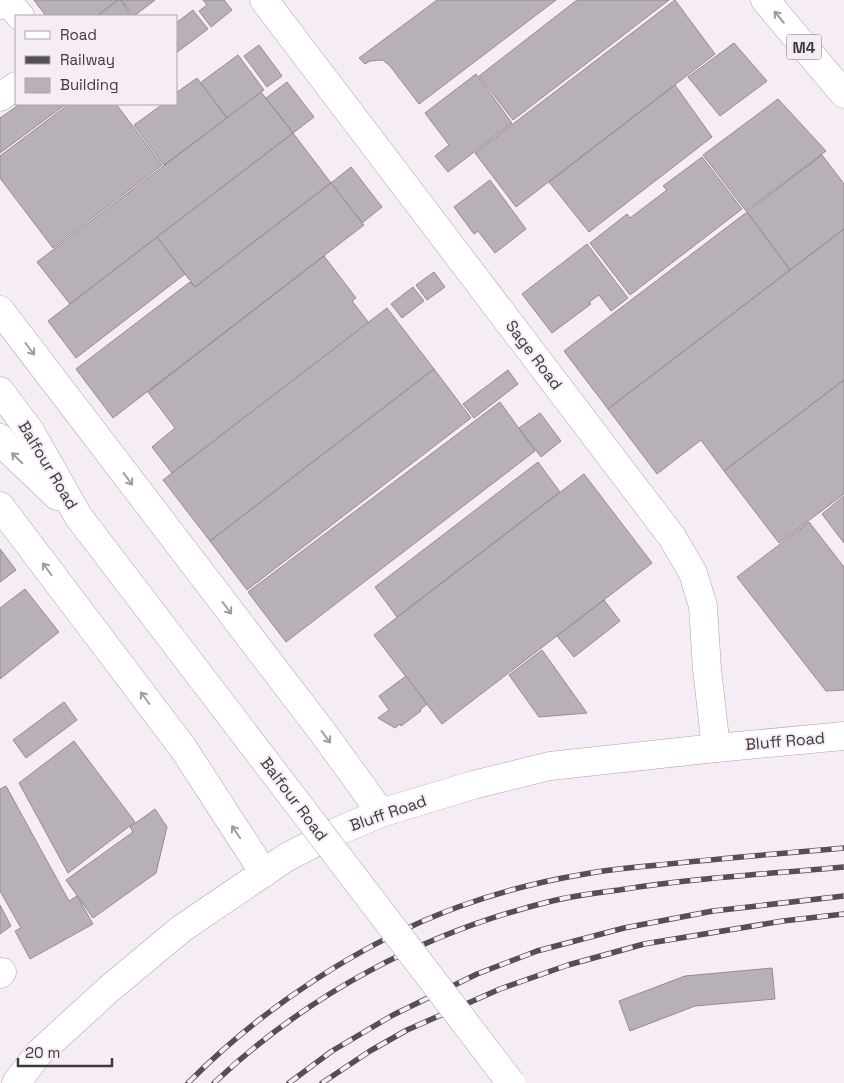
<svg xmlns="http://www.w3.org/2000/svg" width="844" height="1083" font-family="'Space Grotesk',sans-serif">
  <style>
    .building { fill: #b8b0b9; stroke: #938b93 }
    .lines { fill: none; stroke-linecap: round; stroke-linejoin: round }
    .minor-casing { stroke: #ada5ae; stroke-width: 29 }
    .major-casing { stroke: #ada5ae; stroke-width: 29 }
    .highway-casing { stroke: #ada5ae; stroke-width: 29 }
    .minor { stroke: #fff; stroke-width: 28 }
    .major { stroke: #fff; stroke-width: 28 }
    .highway { stroke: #fff; stroke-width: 28 }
    .rail-casing { stroke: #534f53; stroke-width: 5.5 }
    .rail { stroke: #f5ecf5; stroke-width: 4; stroke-dasharray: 11; stroke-linecap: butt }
    .minor-bridge-casing { stroke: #ada5ae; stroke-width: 29; stroke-linecap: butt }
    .minor-bridge { stroke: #fff; stroke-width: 28 }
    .oneway { stroke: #9e9c9e }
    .labels { text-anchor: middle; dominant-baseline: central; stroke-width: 4; stroke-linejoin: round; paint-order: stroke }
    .shield { fill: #f5ecf5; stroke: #746f74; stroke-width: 1 }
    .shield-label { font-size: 15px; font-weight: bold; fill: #3d3a3d }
    .street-label { font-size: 16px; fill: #3d3a3d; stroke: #f5ecf5 }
  </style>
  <rect width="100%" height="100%" fill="#f5ecf5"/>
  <g class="building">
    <polygon points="34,0 118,0 97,16 46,16"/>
    <polygon points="118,0 120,0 132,16 97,16"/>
    <polygon points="121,0 155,0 134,16"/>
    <polygon points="203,0 224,0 232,10 211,27 199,11 207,5"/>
    <polygon points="437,0 556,0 419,104 390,66 383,60 370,61 365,64 359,58"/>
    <polygon points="577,0 669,0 513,120 479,76"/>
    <polygon points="675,0 715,54 516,207 475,153"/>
    <polygon points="193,10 208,29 176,53 176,23"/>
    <polygon points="734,43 767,81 720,116 688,77"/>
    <polygon points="259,45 282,76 267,87 244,56"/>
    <polygon points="238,55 264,90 227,118 200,83"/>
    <polygon points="476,74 512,123 448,172 435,156 449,145 425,113"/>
    <polygon points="197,78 227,118 164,165 134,125 163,104 176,104 176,93"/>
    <polygon points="287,82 314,117 293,133 266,98"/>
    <polygon points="675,85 712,137 589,232 549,182"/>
    <polygon points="261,92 293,133 70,304 37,262"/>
    <polygon points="778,99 826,151 746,211 703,155"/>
    <polygon points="20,104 66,104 0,153 0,118"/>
    <polygon points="69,104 116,104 162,165 53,248 0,178 0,156"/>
    <polygon points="293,133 331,183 195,287 157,237"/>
    <polygon points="822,155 844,184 844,229 790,270 747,212"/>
    <polygon points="702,157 742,209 630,295 590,243 627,214 630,218 667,190 663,186"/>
    <polygon points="351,167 382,207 362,223 331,183"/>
    <polygon points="490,180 526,229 495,253 478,231 474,234 454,207"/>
    <polygon points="331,183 364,225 113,418 76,369 190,282 195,287"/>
    <polygon points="747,212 790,270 608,409 564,351"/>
    <polygon points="844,229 844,380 724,471 701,440 657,474 608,409"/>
    <polygon points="157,237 185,274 76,358 48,321"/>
    <polygon points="587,244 628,298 611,311 599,295 589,302 591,304 552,333 522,294"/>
    <polygon points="324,256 356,298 352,301 369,323 172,473 152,447 175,428 148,392"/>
    <polygon points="434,272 445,287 427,300 416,285"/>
    <polygon points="413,287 424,301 402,318 391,304"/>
    <polygon points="387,308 434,369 210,541 163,480"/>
    <polygon points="434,369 471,418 247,590 210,541"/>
    <polygon points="508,370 518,384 474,418 463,404"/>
    <polygon points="844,380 844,494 779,543 724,471"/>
    <polygon points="500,402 535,451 286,642 248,592"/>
    <polygon points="540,413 561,441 541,457 519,428"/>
    <polygon points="538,462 560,492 397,617 375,587"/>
    <polygon points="584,474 652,563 442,724 374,635"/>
    <polygon points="844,496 844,543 822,514"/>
    <polygon points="809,522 844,567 844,690 826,691 737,577"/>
    <polygon points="0,549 16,570 0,582"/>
    <polygon points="25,589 59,632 0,679 0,608"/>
    <polygon points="604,600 620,621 574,657 557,636"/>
    <polygon points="542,650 587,713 539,717 509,675"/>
    <polygon points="406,676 427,704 420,710 421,711 401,726 400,724 395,728 378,718 389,710 379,696"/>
    <polygon points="64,702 77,720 26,758 13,740"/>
    <polygon points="74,741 135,822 68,873 19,783"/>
    <polygon points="6,786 69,901 77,896 93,924 30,959 15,931 21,928 0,891 0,789"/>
    <polygon points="155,809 167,827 156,873 93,918 66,880 133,832 130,827"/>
    <polygon points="0,905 11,926 0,934"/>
    <polygon points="772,968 775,999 695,1006 630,1031 619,1001 685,976"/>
  </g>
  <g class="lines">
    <g class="minor-casing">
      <g id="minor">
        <polyline points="264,0 672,537 693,573 703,606 707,669 716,748"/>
        <path d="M0,5C9,2 15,10 20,16"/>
        <polyline points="0,97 16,86"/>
        <polyline points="0,391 30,431 78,516 91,533"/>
        <polyline points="0,438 11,452 57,496"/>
        <polyline points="0,974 2,972"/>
      </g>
    </g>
    <g class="major-casing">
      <g id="major">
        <polyline points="0,310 327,738 381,813"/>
        <polyline points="0,506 183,748 264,873"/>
        <polyline points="16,1083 39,1053 109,989 181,929 287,857 336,832 381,813 473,785 550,766 716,748 844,736"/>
      </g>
    </g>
    <g class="highway-casing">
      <polyline id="highway" points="765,0 844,94"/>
    </g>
    <use href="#minor" class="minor"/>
    <use href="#major" class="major"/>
    <use href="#highway" class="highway"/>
    <g class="rail-casing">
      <g id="rail">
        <path d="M188,1083C261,1009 360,943 458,907C499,892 542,881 585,874C612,869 640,867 668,864C726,858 785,853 844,848"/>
        <path d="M214,1083C307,995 423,933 548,902C571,896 595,893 619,890C693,878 769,874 844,867"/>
        <polyline points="289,1083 332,1051 393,1015 477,974 537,951 624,928 713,911 844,896"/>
        <polyline points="322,1083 370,1051 407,1030 500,989 568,965 644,944 783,921 844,914"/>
      </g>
    </g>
    <use href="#rail" class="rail"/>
    <g class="minor-bridge-casing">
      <polyline id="minor-bridge" points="91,533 511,1083"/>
    </g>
    <use href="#minor-bridge" class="minor-bridge"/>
  </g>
  <defs><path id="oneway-shaft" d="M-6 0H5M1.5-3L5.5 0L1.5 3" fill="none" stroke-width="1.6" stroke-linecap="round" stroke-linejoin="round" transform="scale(1.25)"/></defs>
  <g class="oneway">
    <use href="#oneway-shaft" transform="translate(779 17) rotate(-130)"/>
    <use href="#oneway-shaft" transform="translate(30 349) rotate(53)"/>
    <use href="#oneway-shaft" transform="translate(17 458) rotate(-136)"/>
    <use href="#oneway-shaft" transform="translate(128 479) rotate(53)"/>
    <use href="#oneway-shaft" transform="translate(47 569) rotate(-127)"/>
    <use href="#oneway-shaft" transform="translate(227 608) rotate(53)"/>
    <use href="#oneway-shaft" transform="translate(145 698) rotate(-127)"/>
    <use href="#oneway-shaft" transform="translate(326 737) rotate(53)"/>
    <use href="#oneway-shaft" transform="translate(236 832) rotate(-124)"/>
  </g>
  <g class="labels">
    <rect class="shield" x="786.5" y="34.5" width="35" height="25" rx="4"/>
    <g class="shield-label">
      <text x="804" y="47">M4</text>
    </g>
    <g class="street-label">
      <text transform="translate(534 355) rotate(53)">Sage Road</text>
      <text transform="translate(48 465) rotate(59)">Balfour Road</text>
      <text transform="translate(785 741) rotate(-5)">Bluff Road</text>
      <text transform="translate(294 799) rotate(53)">Balfour Road</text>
      <text transform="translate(388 813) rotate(-19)">Bluff Road</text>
    </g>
  </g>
  <rect x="15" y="15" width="162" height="90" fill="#f5ecf5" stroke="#aba5ab"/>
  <rect x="25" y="31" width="25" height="8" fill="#ffffff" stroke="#aba5ab"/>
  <text x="60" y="40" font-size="15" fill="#3d3a3d">Road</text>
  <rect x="25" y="56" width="25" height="8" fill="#534f53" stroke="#aba5ab"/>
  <text x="60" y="65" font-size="15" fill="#3d3a3d">Railway</text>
  <rect x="25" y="78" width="25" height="15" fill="#b8b0b9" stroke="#aba5ab"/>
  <text x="60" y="90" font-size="15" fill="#3d3a3d">Building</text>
  <path d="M18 1058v8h94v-8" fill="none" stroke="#3d3a3d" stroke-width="2.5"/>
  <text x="25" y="1058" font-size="15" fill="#3d3a3d" stroke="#f5ecf5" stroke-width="4" paint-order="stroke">20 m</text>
</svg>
